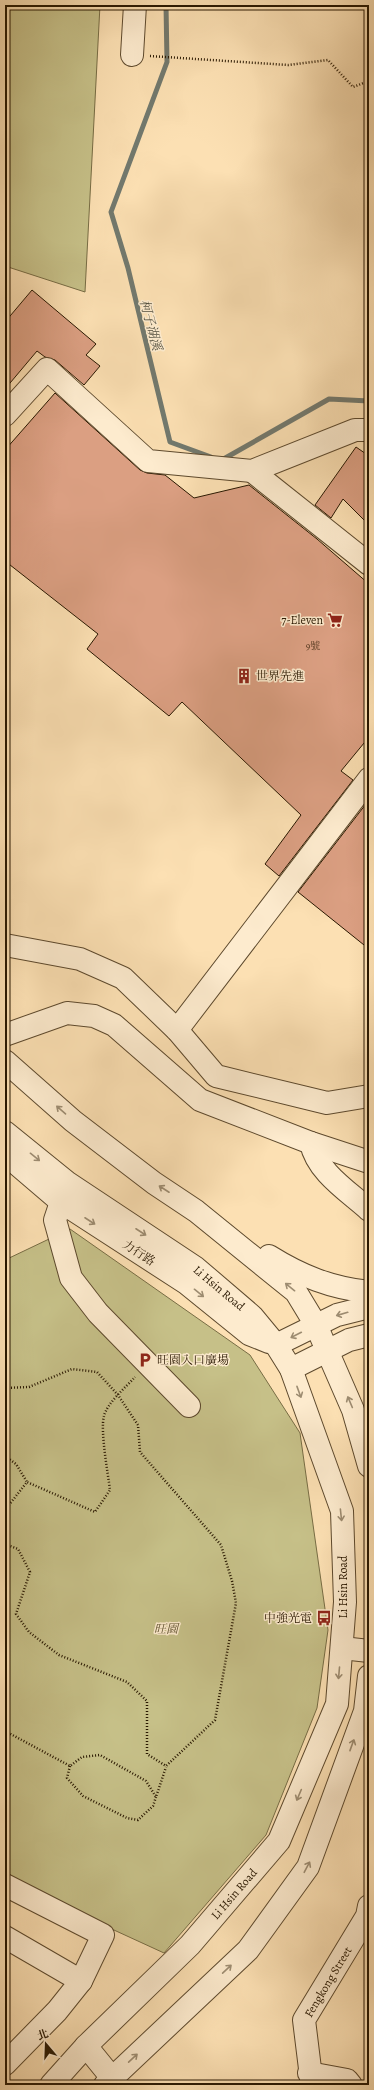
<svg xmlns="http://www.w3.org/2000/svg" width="374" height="2090" font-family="Alegreya,'Noto Serif TC',serif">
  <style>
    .green { fill: #c6c088; stroke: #776c44 }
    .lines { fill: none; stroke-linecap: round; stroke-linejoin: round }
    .stream { stroke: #72796e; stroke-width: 5 }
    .building { fill: #db9f82; stroke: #281700 }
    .minor-casing { stroke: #5d492d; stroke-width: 24 }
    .path { stroke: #281700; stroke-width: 2.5; stroke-dasharray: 1 2; stroke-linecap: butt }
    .minor { stroke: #fdebce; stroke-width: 22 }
    .oneway { stroke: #9d8c71 }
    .labels { text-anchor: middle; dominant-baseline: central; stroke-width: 3; stroke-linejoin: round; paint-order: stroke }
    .number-label { font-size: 10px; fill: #553920 }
    .poi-label { font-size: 12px; fill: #281700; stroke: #fdebce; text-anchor: end }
    .street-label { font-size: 12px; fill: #281700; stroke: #fdebce }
    .park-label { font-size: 12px; font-style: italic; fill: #5f5230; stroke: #fdebce }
    .water-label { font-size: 13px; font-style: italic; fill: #535040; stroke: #fdebce }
  </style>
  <rect width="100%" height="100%" fill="#fce0b3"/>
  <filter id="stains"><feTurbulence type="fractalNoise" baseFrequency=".005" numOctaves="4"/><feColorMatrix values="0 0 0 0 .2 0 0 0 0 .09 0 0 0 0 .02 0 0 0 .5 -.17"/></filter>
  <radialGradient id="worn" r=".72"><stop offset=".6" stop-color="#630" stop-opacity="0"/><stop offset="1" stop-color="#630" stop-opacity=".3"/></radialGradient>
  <g class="green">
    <polygon points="5,5 100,5 85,292 5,266"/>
    <polygon points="70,1229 250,1355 300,1433 328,1630 317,1708 266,1835 164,1953 5,1880 5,1260"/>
  </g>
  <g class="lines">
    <g class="stream">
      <polyline points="166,5 167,62 111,212 128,268 170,442 211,457"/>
      <polyline points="220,461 329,399 369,401"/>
    </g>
  </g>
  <g class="building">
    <polygon points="32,290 96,344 86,355 100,366 84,385 55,360 45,357 37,351 5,389 5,322"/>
    <polygon points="55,393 140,470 147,473 165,475 194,498 249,485 317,539 369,584 369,737 341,771 353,780 279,876 265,864 301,815 182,702 169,716 87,649 98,634 5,561 5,450"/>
    <polygon points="356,447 369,456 369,525 343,499 331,518 315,505"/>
    <polygon points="369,800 369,949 298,892"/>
  </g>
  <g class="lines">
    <g class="minor-casing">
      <g id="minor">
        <polyline points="132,55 135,5"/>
        <polyline points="5,415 47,369 148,461 252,471 355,430 369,430"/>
        <polyline points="252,471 369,564"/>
        <polyline points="5,945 80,959 123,978 177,1030 216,1076 327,1103 369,1096"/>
        <polyline points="177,1030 369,779"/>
        <polyline points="5,1035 67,1013 94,1016 114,1025 200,1100 311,1143 369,1162"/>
        <polyline points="5,1061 73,1121 154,1183 196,1211 296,1292 316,1325 353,1410 369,1466"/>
        <polyline points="5,1132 68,1183 196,1268 252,1316 276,1345 291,1369 342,1511 345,1602 337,1704 279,1841 190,1945 86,2046 51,2085"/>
        <path d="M311,1143C317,1172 348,1191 369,1210"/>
        <polyline points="5,1154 61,1202 186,1283 249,1334 269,1342"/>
        <polyline points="61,1202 55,1220 71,1278 98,1313 189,1406"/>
        <path d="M269,1256C301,1276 331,1288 369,1292"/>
        <polyline points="276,1345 337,1315 369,1307"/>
        <polyline points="291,1369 349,1340 369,1335"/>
        <polyline points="342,1648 369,1651"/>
        <polyline points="5,1885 103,1935 81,1981"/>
        <polyline points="5,1937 81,1981 57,2011 5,2064"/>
        <polyline points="86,2046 112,2078"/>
        <polyline points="309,2073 347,2080 351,2085"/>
        <polyline points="105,2085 248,1950 308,1867 365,1711 369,1676"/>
        <polyline points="312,2085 304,2020 367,1916 369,1906"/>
      </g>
    </g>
    <g class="path">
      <polyline points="150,56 288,65 328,60 353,87 369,81"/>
      <polyline points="5,1388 29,1387 72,1369 97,1372 118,1395 138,1425 140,1452 221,1545 232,1581 236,1603 215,1720 166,1766 147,1754 147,1701 127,1682 59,1655 29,1632 16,1614 30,1572 18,1549 5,1544"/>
      <polyline points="5,1456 16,1464 27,1482"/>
      <path d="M5,1510L27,1482L95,1512L110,1490C108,1474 100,1430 104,1416C107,1403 126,1387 135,1377"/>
      <polyline points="5,1731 70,1766 82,1757 100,1755 146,1781 156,1797 166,1767"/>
      <polyline points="70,1766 67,1778 83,1796 127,1818 138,1820 153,1806 156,1797"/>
    </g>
    <use href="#minor" class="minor"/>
  </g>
  <defs><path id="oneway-shaft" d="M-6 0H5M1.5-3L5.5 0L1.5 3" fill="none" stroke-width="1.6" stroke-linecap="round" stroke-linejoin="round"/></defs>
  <g class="oneway">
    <use href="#oneway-shaft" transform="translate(61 1110) rotate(-139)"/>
    <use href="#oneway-shaft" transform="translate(35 1157) rotate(39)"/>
    <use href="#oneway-shaft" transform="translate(164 1189) rotate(-147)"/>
    <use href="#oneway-shaft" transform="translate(90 1221) rotate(33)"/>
    <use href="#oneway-shaft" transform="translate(141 1232) rotate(33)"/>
    <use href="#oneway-shaft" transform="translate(290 1287) rotate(-141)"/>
    <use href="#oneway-shaft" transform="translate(199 1293) rotate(39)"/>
    <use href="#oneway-shaft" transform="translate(342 1314) rotate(164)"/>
    <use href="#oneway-shaft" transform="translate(296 1335) rotate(153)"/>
    <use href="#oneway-shaft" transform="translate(299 1392) rotate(70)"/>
    <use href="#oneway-shaft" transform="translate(350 1402) rotate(-113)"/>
    <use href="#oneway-shaft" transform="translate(341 1515) rotate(84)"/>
    <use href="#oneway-shaft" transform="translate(339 1673) rotate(95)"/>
    <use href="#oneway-shaft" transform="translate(352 1745) rotate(-70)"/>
    <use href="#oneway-shaft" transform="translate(299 1795) rotate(113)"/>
    <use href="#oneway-shaft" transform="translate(307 1867) rotate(-62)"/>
    <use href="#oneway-shaft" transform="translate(227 1969) rotate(-43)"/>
    <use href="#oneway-shaft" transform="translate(133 2058) rotate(-43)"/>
  </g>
  <defs>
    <g id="supermarket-bare" transform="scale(1.2)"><path d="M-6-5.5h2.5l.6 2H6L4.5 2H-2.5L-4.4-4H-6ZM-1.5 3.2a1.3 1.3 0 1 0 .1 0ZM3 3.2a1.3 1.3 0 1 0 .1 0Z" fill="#8f2418" stroke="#fdebce" stroke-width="2.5" paint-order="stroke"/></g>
    <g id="building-bare" transform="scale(1.2)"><path d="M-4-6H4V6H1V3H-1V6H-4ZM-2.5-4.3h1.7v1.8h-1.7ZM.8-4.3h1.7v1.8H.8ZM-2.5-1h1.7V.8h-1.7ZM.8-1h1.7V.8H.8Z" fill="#8f2418" stroke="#fdebce" stroke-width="2.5" paint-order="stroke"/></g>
    <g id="parking-bare" transform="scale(1.2)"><path d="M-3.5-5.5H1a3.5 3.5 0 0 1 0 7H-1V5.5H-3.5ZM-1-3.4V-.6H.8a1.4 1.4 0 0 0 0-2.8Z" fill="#8f2418" stroke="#fdebce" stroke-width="2.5" paint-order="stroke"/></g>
    <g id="bus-bare" transform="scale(1.2)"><path d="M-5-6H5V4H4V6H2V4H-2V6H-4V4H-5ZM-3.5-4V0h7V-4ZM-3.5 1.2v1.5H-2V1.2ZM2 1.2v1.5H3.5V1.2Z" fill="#8f2418" stroke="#fdebce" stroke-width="2.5" paint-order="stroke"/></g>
  </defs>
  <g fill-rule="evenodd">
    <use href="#supermarket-bare" x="335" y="620"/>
    <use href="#building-bare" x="244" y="676"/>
    <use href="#parking-bare" x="145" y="1360"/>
    <use href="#bus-bare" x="324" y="1618"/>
  </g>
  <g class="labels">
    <g class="number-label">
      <text x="313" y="645">9號</text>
    </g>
    <g class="poi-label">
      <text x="323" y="620">7-Eleven</text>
      <text x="256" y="676" text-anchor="start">世界先進</text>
      <text x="157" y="1360" text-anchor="start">旺園入口廣場</text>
      <text x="312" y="1618">中強光電</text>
    </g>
    <g class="street-label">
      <text transform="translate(139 1253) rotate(33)">力行路</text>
      <text transform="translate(219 1288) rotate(40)">Li Hsin Road</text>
      <text transform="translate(343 1587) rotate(-90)">Li Hsin Road</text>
      <text transform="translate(234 1894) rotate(-49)">Li Hsin Road</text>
      <text transform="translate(328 1982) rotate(-59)">Fengkong Street</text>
    </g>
    <g class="park-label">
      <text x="166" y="1629">旺園</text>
    </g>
    <g class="water-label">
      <text transform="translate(151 325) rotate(75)">柯子湖溪</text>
    </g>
  </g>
  <rect width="374" height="2090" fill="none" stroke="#fce0b3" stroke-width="20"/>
  <rect x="6" y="6" width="362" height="2078" fill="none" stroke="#281700" stroke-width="2"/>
  <rect x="10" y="10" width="354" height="2070" fill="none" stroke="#281700"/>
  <g transform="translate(46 2044) rotate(341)" stroke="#fdebce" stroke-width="3" paint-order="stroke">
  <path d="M0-3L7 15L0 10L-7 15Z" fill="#281700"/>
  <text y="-6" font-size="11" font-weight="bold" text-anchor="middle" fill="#281700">北</text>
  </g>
  <rect width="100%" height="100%" filter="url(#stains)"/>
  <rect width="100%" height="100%" fill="url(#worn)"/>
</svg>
